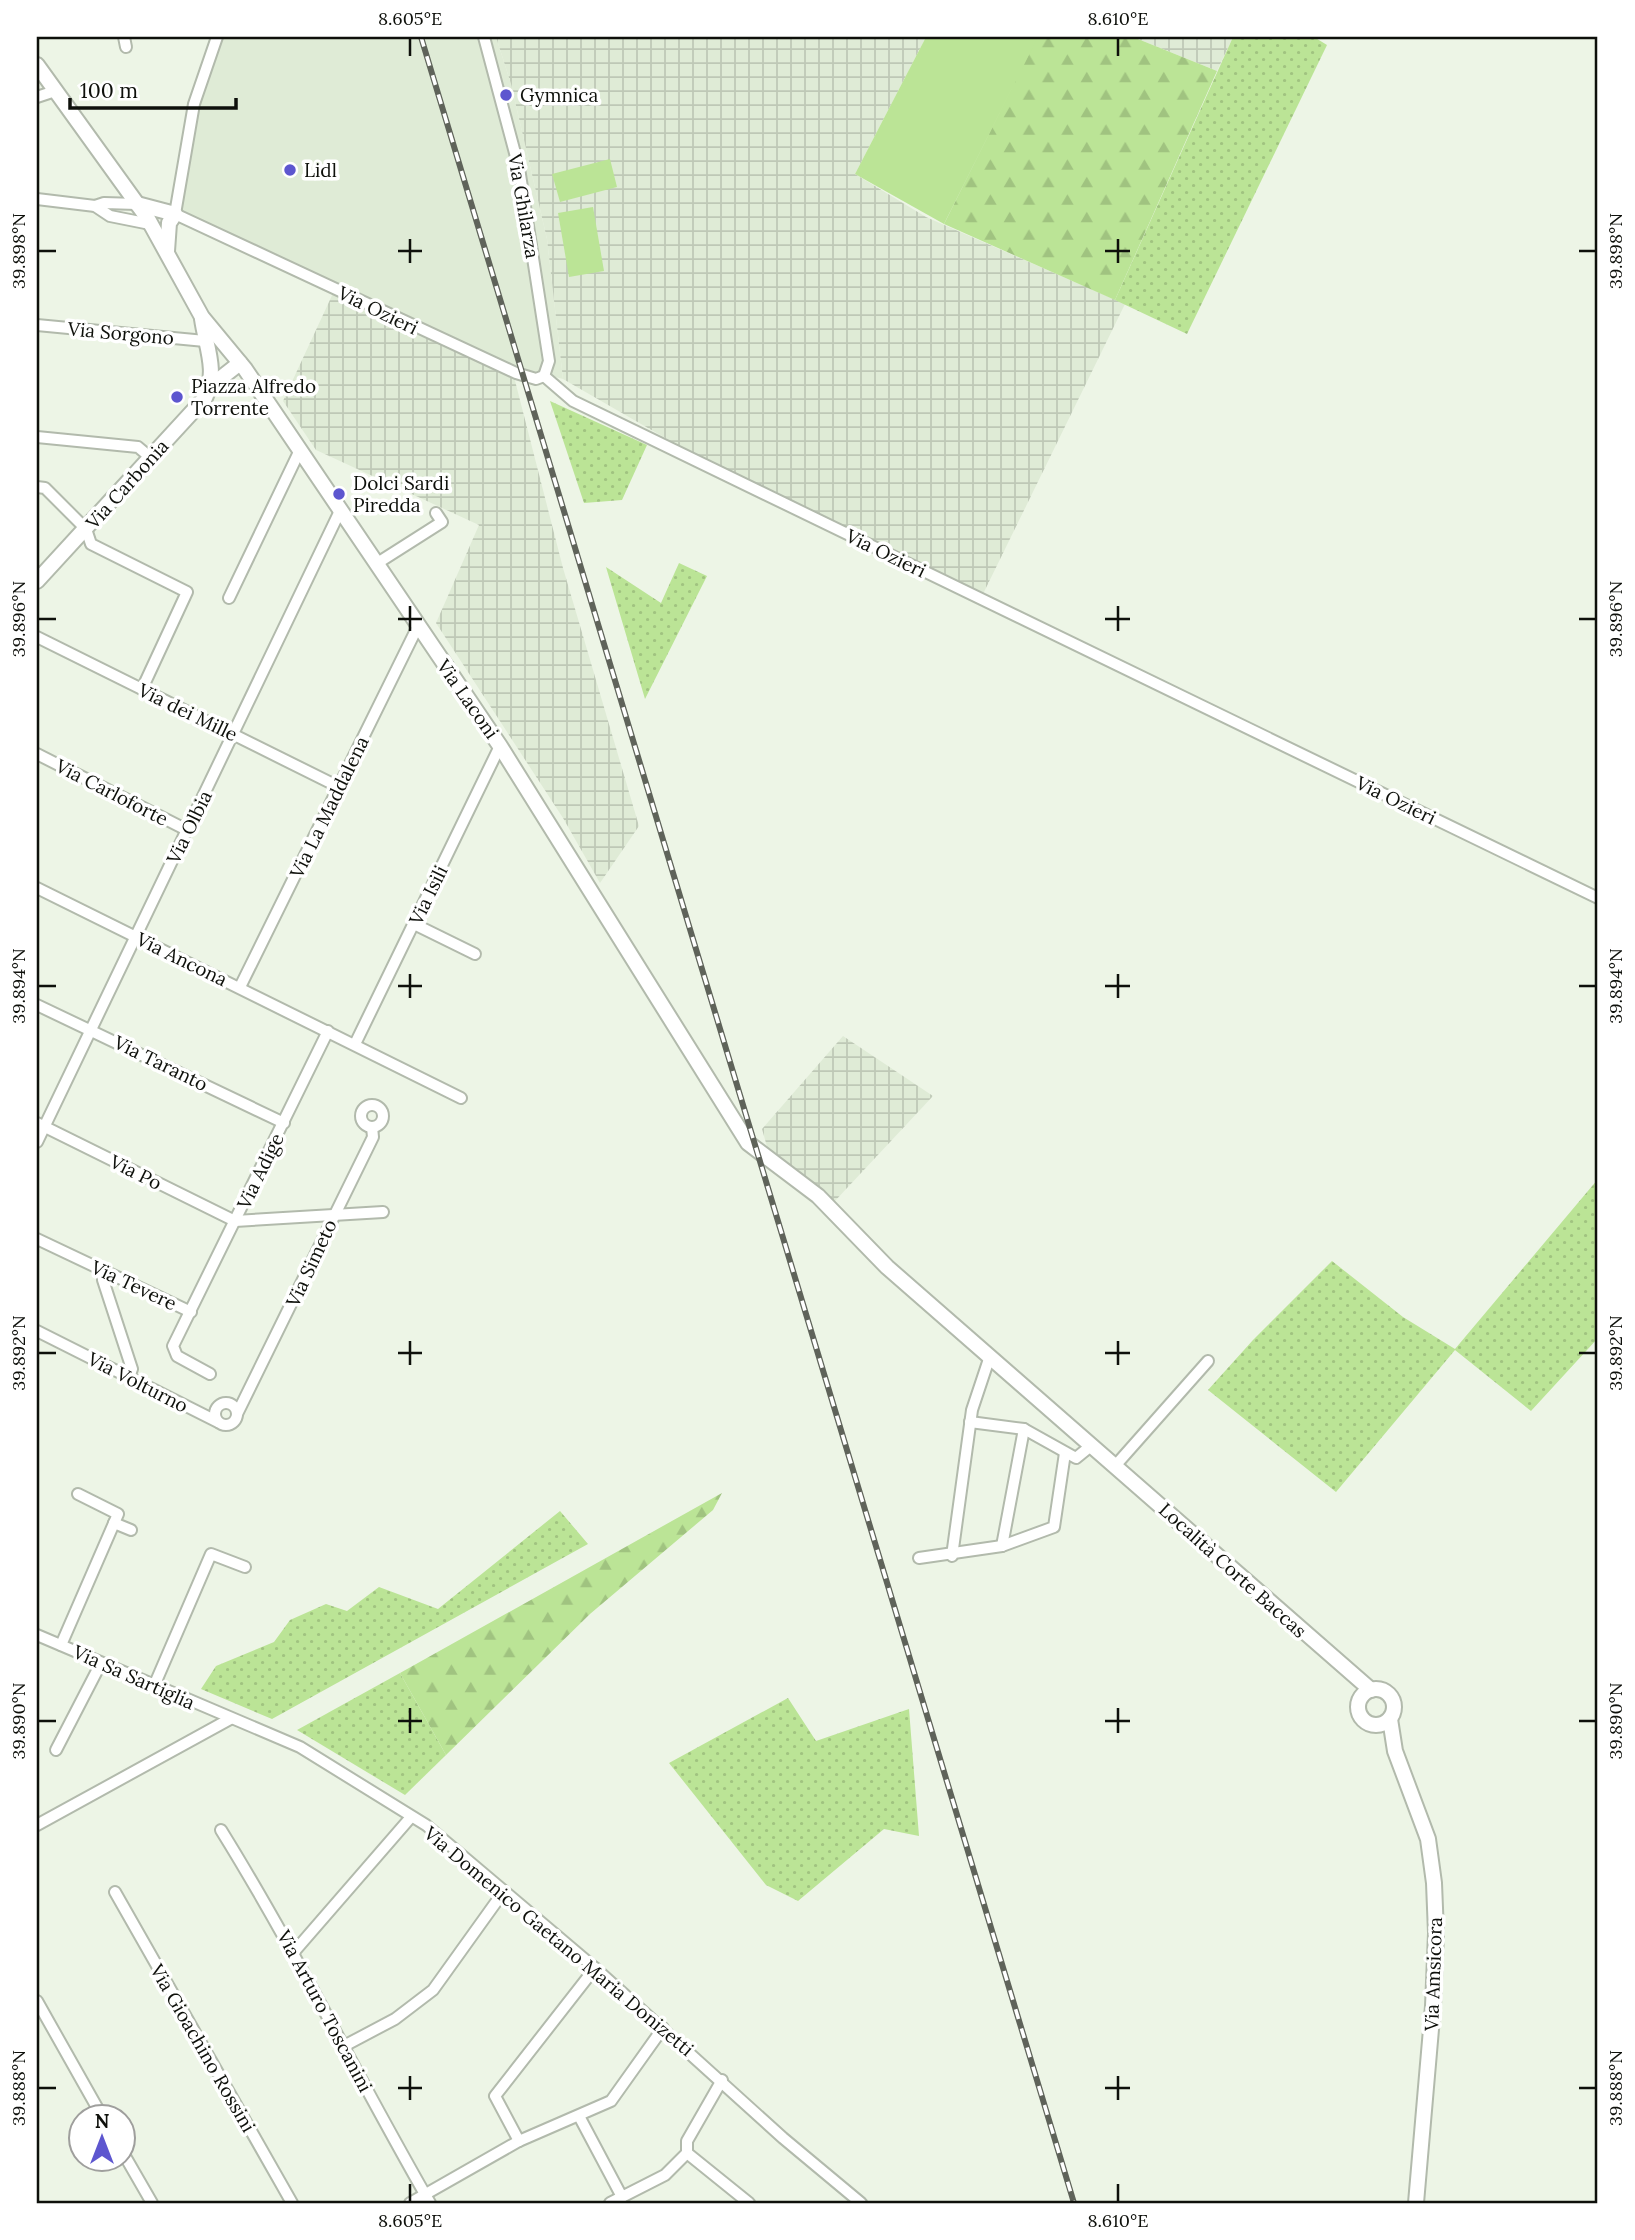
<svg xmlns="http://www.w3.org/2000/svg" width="1635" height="2240" font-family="Lora,serif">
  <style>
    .built { fill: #dfebd6 }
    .industrial { fill: url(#industrial-grid) }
    .grass { fill: url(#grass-dots) }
    .forest { fill: url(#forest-firs) }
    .park { fill: #bbe496 }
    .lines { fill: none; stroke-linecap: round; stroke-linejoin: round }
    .minor-casing { stroke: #b2baac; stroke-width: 14 }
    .tertiary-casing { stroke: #b2baac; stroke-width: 18 }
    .minor { stroke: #fff; stroke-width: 10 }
    .tertiary { stroke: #fff; stroke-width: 14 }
    .rail-casing { stroke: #5f635a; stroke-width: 6 }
    .rail { stroke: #fff; stroke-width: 3.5; stroke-dasharray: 10; stroke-linecap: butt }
    .ticks { fill: none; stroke: #0e100b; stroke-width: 2.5 }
    .poi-dot { fill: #5d56cf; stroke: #fff; stroke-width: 2.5 }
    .labels { text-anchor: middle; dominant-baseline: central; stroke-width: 7; stroke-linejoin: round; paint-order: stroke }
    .poi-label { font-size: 19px; fill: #0e100b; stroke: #fff; text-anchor: start }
    .street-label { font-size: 19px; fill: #0e100b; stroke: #fff }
    .neatline { fill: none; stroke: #0e100b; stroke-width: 2.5 }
    .ticks-label { font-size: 18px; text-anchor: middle; fill: #0e100b }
  </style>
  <defs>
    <pattern id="industrial-grid" width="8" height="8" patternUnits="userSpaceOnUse" patternTransform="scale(1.75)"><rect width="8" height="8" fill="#dfebd6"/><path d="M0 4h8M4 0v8" fill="none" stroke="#bec8b6"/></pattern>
    <pattern id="grass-dots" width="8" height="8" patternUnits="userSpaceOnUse" patternTransform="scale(1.75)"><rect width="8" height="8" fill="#bbe496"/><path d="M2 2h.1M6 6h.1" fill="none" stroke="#a0c380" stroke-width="1.8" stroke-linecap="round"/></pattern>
    <pattern id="forest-firs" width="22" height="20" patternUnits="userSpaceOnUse" patternTransform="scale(1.75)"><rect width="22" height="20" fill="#bbe496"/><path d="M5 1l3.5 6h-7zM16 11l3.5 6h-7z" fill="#a0c380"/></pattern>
  </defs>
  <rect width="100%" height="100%" fill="#edf5e6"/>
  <polygon class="built" points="217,37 496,37 511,84 547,239 563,379 491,360 175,214 184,156"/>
  <g class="industrial">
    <polygon points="496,37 926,37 855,174 926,217 1125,304 983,594 795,513 563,379 547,239 511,84"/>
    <polygon points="1133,37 1233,37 1217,71"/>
    <polygon points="335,289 511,365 563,568 639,826 600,883 563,818 436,623 479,525 316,450 283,401"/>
    <polygon points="843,1036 933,1096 834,1202 768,1150 762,1129"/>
  </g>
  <g class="grass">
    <polygon points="1233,37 1314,37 1327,45 1187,334 1115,300"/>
    <polygon points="550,401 647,445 622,500 584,503"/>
    <polygon points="679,563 707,576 645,699 606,567 661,603"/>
    <polygon points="1598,1179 1598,1338 1531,1411 1455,1350 1336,1492 1208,1390 1253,1340 1332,1261 1403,1317 1455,1349"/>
    <polygon points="560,1511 588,1544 272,1719 201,1689 216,1666 274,1642 290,1620 326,1604 347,1611 379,1587 438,1609"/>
    <polygon points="400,1673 446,1755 405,1795 297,1730"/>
    <polygon points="788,1698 816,1741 909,1709 919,1836 884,1829 798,1901 766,1885 669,1763"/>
  </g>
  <g class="forest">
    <polygon points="1037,37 1133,37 1217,71 1115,300 944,224"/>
    <polygon points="722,1493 713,1510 590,1614 446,1755 400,1673"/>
  </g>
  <g class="park">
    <polygon points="926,37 1038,37 944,224 855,174"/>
    <polygon points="610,159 617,187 560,202 552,174"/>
    <polygon points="593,207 604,271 569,277 558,213"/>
  </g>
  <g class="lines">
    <g class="minor-casing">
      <g id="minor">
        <polyline points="124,37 126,47"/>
        <polyline points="217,37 194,104 175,214 516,373 536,379 544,376"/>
        <polyline points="484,37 519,168 549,361 544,376"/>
        <polyline points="37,97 55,91"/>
        <polyline points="37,199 95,206 110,216 150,224"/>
        <polyline points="95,206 104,203 137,204"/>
        <polyline points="37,325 205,341"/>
        <polyline points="544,376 573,401 1598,898"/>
        <polyline points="37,437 138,447 151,458"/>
        <polyline points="37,487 45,488 86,529 91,544 187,592 142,689"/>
        <polyline points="376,564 442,522 436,513"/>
        <polyline points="229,598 300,450"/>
        <polyline points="37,637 339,787"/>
        <polyline points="37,754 187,830"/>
        <polyline points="37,888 461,1098"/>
        <polyline points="414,924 475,954"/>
        <polyline points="240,987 418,626"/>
        <polyline points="37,1005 284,1123"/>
        <polyline points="355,1044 500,746"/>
        <circle cx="372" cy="1116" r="11"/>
        <polyline points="37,1123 235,1221 383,1212"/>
        <polyline points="37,1142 340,511"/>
        <polyline points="37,1239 191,1312"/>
        <polyline points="105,1271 103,1280 132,1369 129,1377"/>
        <polyline points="37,1331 218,1422"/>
        <polyline points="210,1374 177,1356 173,1346 328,1031"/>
        <circle cx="226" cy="1414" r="11"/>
        <polyline points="237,1414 373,1137 372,1127"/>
        <polyline points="970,1422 1024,1429 1076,1458 1092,1445"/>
        <polyline points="1115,1466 1208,1361"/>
        <polyline points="114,1523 131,1530"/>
        <polyline points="1002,1546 1024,1429"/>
        <polyline points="952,1556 972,1410 990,1356"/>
        <polyline points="919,1558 1002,1546 1054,1527 1065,1453"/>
        <polyline points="37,1635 300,1747 426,1825 595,1968 783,2138 861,2203"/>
        <polyline points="61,1645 118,1514 78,1494"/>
        <polyline points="154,1686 211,1554 245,1567"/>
        <polyline points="56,1750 101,1663"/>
        <polyline points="37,1825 230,1719"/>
        <path d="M221,1830C296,1951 359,2080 430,2203"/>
        <polyline points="115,1892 292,2203"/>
        <polyline points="293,1953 411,1817"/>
        <polyline points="37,2001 103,2118"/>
        <polyline points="342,2047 395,2019 433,1990 504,1891"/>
        <polyline points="579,2116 622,2197"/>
        <polyline points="519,2141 495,2096 595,1968"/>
        <polyline points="122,2151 152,2203"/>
        <polyline points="687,2153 749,2203"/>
        <polyline points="410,2203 519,2141 611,2101 663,2028"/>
        <polyline points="610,2203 665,2175 687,2153 687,2141 722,2080"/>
      </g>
    </g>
    <g class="tertiary-casing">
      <g id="tertiary">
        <polyline points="37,65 148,219 202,317 245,369 500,746 748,1143 818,1196 887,1267 1371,1690"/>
        <polyline points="137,204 175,214 169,223 167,251"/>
        <polyline points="212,385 240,363"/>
        <path d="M37,581L205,398C218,371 206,347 202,319"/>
        <circle cx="1376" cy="1707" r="18"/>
        <polyline points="1390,1719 1395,1751 1428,1839 1434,1883 1436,1933 1433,2006 1416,2203"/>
      </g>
    </g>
    <use href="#minor" class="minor"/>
    <use href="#tertiary" class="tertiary"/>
    <g class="rail-casing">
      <polyline id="rail" points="421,37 1074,2203"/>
    </g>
    <use href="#rail" class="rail"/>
  </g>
  <path class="ticks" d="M410,38V56M1118,38V56M410,239V263M1118,239V263M38,251H56M398,251H422M1105,251H1130M1579,251H1596M410,606V631M1118,606V631M38,619H56M398,619H422M1105,619H1130M1579,619H1596M410,974V998M1118,974V998M38,986H56M398,986H422M1105,986H1130M1579,986H1596M410,1341V1365M1118,1341V1365M38,1353H56M398,1353H422M1105,1353H1130M1579,1353H1596M410,1708V1733M1118,1708V1733M38,1721H56M398,1721H422M1105,1721H1130M1579,1721H1596M410,2076V2100M1118,2076V2100M38,2088H56M398,2088H422M1105,2088H1130M1579,2088H1596M410,2184V2202M1118,2184V2202"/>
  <g class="poi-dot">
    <circle cx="506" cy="95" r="7"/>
    <circle cx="290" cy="170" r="7"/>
    <circle cx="177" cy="397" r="7"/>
    <circle cx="339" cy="494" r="7"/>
  </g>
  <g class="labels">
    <g class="poi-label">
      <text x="520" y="95">Gymnica</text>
      <text x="304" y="170">Lidl</text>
      <text x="191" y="386">Piazza Alfredo<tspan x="191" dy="22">Torrente</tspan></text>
      <text x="353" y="483">Dolci Sardi<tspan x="353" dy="22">Piredda</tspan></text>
    </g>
    <g class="street-label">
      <text transform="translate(524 206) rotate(80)">Via Ghilarza</text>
      <text transform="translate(378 310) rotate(26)">Via Ozieri</text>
      <text transform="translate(121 333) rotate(5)">Via Sorgono</text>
      <text transform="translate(127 484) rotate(-48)">Via Carbonia</text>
      <text transform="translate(886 553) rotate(26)">Via Ozieri</text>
      <text transform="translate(468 699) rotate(55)">Via Laconi</text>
      <text transform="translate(188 712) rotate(26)">Via dei Mille</text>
      <text transform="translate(112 792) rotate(27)">Via Carloforte</text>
      <text transform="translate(1396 800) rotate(26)">Via Ozieri</text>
      <text transform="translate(329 807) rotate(-64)">Via La Maddalena</text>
      <text transform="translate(189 827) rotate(-64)">Via Olbia</text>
      <text transform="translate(428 895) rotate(-64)">Via Isili</text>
      <text transform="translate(182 959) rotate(26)">Via Ancona</text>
      <text transform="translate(161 1063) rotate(26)">Via Taranto</text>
      <text transform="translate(260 1171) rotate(-64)">Via Adige</text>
      <text transform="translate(136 1172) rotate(26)">Via Po</text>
      <text transform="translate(311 1263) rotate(-65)">Via Simeto</text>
      <text transform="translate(134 1285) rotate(25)">Via Tevere</text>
      <text transform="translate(138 1382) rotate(27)">Via Volturno</text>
      <text transform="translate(1233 1570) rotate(42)">Località Corte Baccas</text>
      <text transform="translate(134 1677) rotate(24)">Via Sa Sartiglia</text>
      <text transform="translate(559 1941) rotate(40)">Via Domenico Gaetano Maria Donizetti</text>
      <text transform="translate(1433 1974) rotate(-88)">Via Amsicora</text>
      <text transform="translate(325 2011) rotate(62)">Via Arturo Toscanini</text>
      <text transform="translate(203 2048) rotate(60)">Via Gioachino Rossini</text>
    </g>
  </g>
  <rect width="1635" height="2240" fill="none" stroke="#ffffff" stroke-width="77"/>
  <g transform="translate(102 2138)"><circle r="33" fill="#ffffff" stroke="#9f9f9d" stroke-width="2"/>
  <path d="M0-5L12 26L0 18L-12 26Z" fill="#5d56cf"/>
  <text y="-10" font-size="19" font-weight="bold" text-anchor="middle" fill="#0e100b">N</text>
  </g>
  <path d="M70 98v10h166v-10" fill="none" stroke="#0e100b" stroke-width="3.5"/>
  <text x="80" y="98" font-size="21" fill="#0e100b" stroke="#ffffff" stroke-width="5" paint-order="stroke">100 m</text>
  <rect x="38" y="38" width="1558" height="2164" class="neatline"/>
  <g class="ticks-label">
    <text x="410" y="25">8.605°E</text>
    <text x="1118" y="25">8.610°E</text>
    <text transform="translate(19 251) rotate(-90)" y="6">39.898°N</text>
    <text transform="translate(1616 251) rotate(-90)" y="6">39.898°N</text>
    <text transform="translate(19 619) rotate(-90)" y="6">39.896°N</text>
    <text transform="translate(1616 619) rotate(-90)" y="6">39.896°N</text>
    <text transform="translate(19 986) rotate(-90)" y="6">39.894°N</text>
    <text transform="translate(1616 986) rotate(-90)" y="6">39.894°N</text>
    <text transform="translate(19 1353) rotate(-90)" y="6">39.892°N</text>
    <text transform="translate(1616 1353) rotate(-90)" y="6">39.892°N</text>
    <text transform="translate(19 1721) rotate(-90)" y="6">39.890°N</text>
    <text transform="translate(1616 1721) rotate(-90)" y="6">39.890°N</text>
    <text transform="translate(19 2088) rotate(-90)" y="6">39.888°N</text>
    <text transform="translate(1616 2088) rotate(-90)" y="6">39.888°N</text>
    <text x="410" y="2227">8.605°E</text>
    <text x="1118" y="2227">8.610°E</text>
  </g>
</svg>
